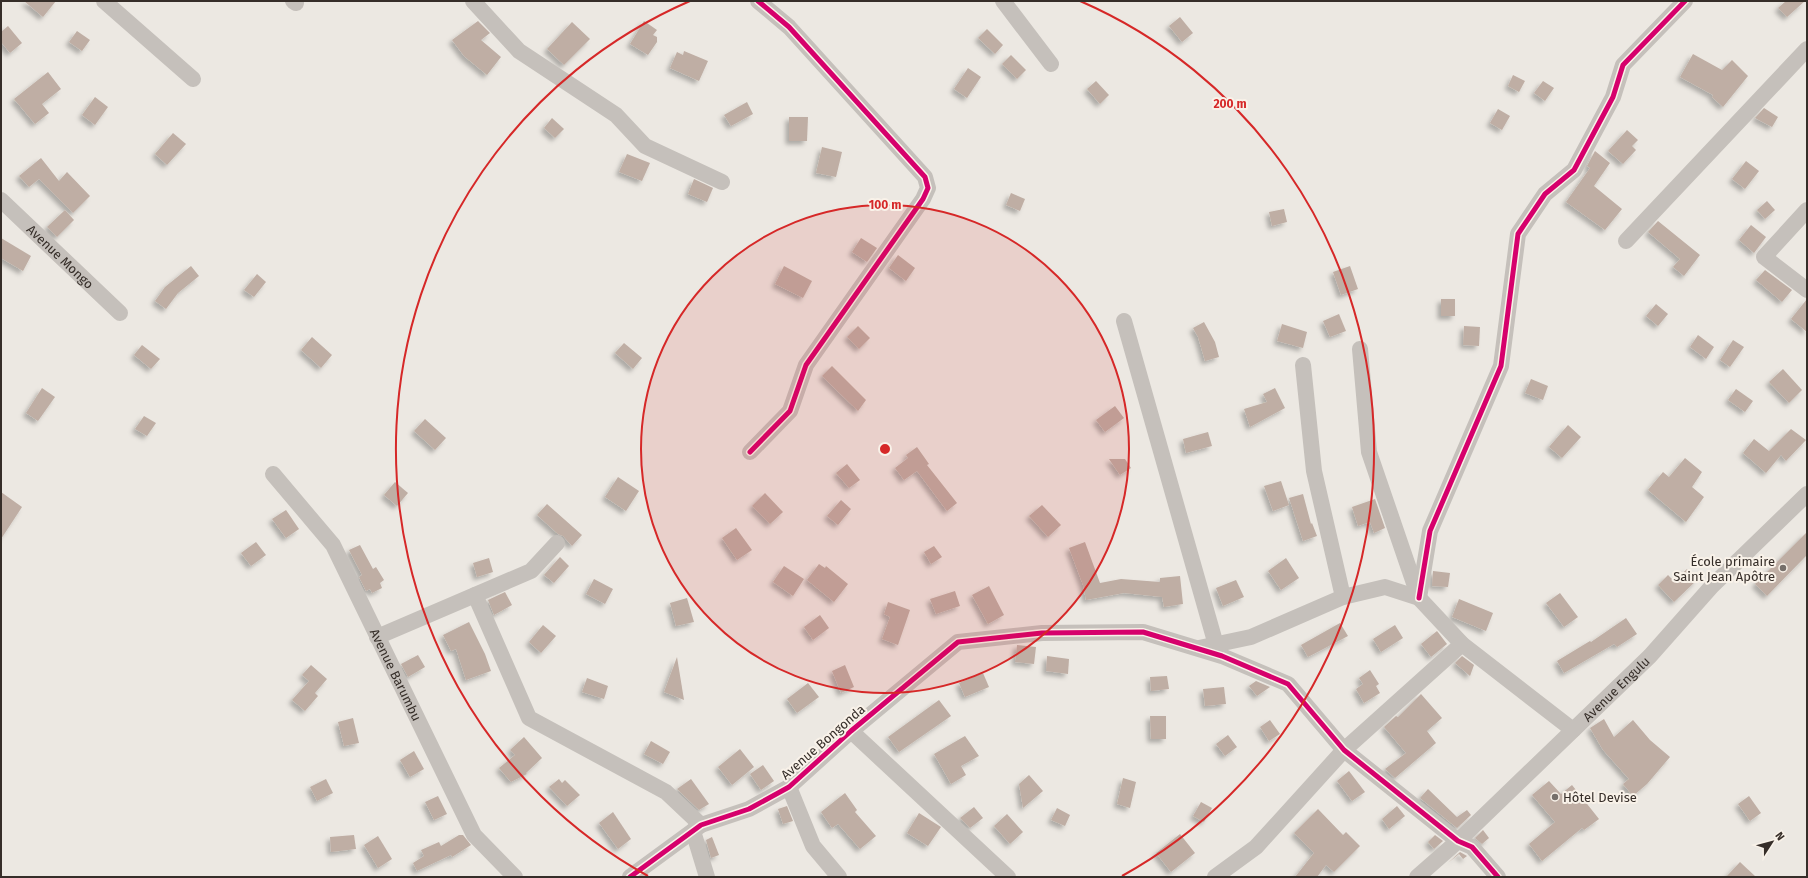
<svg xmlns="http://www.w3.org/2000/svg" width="1808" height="878" font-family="'Fira Sans',sans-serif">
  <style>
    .building { fill: #bfaea4; filter: url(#shadow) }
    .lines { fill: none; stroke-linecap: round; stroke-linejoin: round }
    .minor { stroke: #c5c0bb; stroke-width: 16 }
    .cycleway-casing { stroke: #f9f2e9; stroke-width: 8 }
    .cycleway { stroke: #d6006c; stroke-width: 5 }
    .ring { fill: none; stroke: #d62828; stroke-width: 2 }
    .poi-dot { fill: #766f6a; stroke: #f9f2e9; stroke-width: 1.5 }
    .labels { text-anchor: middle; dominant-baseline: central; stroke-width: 4; stroke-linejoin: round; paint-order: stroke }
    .street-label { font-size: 13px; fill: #362e29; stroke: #f9f2e9 }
    .poi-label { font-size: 13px; fill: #362e29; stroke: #f9f2e9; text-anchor: end }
    .centre { fill: #d62828; stroke: #f9f2e9; stroke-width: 2 }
    .ring-label { font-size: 12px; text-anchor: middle; font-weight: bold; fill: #d62828; stroke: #f9f2e9; stroke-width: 4; stroke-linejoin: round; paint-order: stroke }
  </style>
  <defs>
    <filter id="shadow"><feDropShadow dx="-3.5" dy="3.5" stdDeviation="2" flood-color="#0004"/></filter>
  </defs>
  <rect width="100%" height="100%" fill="#ece8e2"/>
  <g class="building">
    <polygon points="24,1 56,1 43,17"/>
    <polygon points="1786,1 1805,1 1787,17 1778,8"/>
    <polygon points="1180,17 1193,33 1182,42 1169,26"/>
    <polygon points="478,21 490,33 481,40 501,57 487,75 464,56 452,40"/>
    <polygon points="644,21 657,30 653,35 657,37 657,42 648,55 630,44"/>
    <polygon points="572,22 590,39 564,65 547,49"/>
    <polygon points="8,26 22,43 10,53 1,42 1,32"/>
    <polygon points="987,29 1003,45 995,54 978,38"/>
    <polygon points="77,31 90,40 82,51 69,42"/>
    <polygon points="684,51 708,61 699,81 670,68 677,52 683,55"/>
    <polygon points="1693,54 1722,70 1732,60 1748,76 1723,107 1712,97 1713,95 1680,77"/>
    <polygon points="1011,55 1026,70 1017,79 1002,64"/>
    <polygon points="968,68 981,77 967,98 954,89"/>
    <polygon points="48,72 61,89 42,104 49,113 35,124 14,99"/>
    <polygon points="1513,75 1525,81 1519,92 1508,86"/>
    <polygon points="1096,81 1109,95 1100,104 1087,89"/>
    <polygon points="1543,81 1554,88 1545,101 1534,93"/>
    <polygon points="95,97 108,107 95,125 82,115"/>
    <polygon points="747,102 753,114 731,126 724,115"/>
    <polygon points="1764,108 1778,117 1772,127 1755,118"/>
    <polygon points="1498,109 1510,116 1502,130 1490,123"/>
    <polygon points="789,117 808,117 807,141 789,141"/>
    <polygon points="552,118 564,129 555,138 544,128"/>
    <polygon points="1627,130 1638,140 1632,146 1636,150 1623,164 1608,151"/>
    <polygon points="173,133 186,144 167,165 155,154"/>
    <polygon points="822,147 842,152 836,177 816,173"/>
    <polygon points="1595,151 1610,163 1594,186 1622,209 1605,230 1566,202 1590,168 1587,166"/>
    <polygon points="627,154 650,163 642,181 619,172"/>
    <polygon points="41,158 59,181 67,172 90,196 73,213 39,179 29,187 19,176"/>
    <polygon points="1746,161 1759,171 1745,189 1732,179"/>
    <polygon points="694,179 713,188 707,202 688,194"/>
    <polygon points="1011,193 1025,199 1020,211 1006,205"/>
    <polygon points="1767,201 1775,210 1765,219 1757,210"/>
    <polygon points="1284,209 1287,222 1272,226 1269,212"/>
    <polygon points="65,210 74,220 57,237 47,227"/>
    <polygon points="1658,221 1700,255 1684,276 1673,267 1680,259 1648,232"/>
    <polygon points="1751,225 1766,237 1754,253 1739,240"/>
    <polygon points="1,238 31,256 23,271 1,258"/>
    <polygon points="861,238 877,248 867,262 852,252"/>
    <polygon points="898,255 915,268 906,281 889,268"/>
    <polygon points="191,266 199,276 178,293 166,309 155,301 165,287"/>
    <polygon points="784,266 812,281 803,298 775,284"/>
    <polygon points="1350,266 1358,289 1341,295 1333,272"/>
    <polygon points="1765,270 1792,290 1782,302 1756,280"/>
    <polygon points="257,274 266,282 254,297 244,290"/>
    <rect x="1441" y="299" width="14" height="17"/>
    <polygon points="1807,299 1807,332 1791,319"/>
    <polygon points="1656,304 1668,314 1658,326 1646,316"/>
    <polygon points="1339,314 1346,331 1330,337 1323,321"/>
    <polygon points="1204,322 1215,342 1219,357 1205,361 1198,337 1193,328"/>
    <polygon points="1282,324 1307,332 1303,348 1277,341"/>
    <polygon points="858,326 870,338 859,349 847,337"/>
    <polygon points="1464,326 1480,327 1479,346 1463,345"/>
    <polygon points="1698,335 1714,347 1706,359 1690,347"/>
    <polygon points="312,337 332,355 321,368 301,350"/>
    <polygon points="1733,340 1744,347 1730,367 1720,360"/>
    <polygon points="624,343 642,358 633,369 615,353"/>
    <polygon points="142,345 160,359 151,369 134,355"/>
    <polygon points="832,366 866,400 858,411 822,376"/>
    <polygon points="1783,369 1802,390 1789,403 1769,382"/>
    <polygon points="1531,379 1548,386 1543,400 1525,393"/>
    <polygon points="42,388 55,397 38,421 26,413"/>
    <polygon points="1275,388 1285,408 1250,427 1244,409 1267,402 1263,394"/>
    <polygon points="1736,389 1753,401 1745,412 1728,400"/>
    <polygon points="1115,406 1124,418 1105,432 1096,420"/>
    <polygon points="144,416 156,423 147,436 135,429"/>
    <polygon points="425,419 446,438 435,450 414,431"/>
    <polygon points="1568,425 1581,437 1562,458 1549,447"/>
    <polygon points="1791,429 1806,440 1786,461 1781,455 1766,473 1743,453 1754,439 1769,451"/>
    <polygon points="1208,432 1212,446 1186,453 1183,439"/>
    <polygon points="917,447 929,464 927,465 957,503 947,511 917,471 904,480 895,468 908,458 906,455"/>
    <polygon points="1685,458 1702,472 1692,487 1704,497 1686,522 1648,490 1663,472 1669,477"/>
    <polygon points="1109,459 1125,459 1131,468 1120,475"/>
    <polygon points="847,464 860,480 849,488 836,473"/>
    <polygon points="618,477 639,491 626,511 605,497"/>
    <polygon points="1281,481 1289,505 1273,511 1264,486"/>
    <polygon points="395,482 408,493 397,506 384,495"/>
    <polygon points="1,492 22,507 1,539"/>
    <polygon points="765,493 783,512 770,524 752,506"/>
    <polygon points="1303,494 1311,524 1312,523 1317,536 1303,541 1289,498"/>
    <polygon points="1375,499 1385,528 1374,533 1370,522 1358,526 1352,507"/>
    <polygon points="841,500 851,509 838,525 827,516"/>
    <polygon points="547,504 582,535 572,546 563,536 558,534 537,515"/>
    <polygon points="1042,505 1061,525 1048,537 1029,516"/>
    <polygon points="286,510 299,529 286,538 272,519"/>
    <polygon points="736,528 752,550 737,560 722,538"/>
    <polygon points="1807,532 1807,555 1767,596 1755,584"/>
    <polygon points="256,542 266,555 251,566 241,553"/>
    <polygon points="1085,542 1100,583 1121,579 1160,582 1160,578 1180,576 1183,604 1164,607 1162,597 1124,593 1086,600 1083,585 1069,548"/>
    <polygon points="360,545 373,569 376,567 384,580 380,583 382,588 372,593 370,589 366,591 359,577 362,575 349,550"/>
    <polygon points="934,546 942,557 931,564 924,552"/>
    <polygon points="560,557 569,566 554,583 544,575"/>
    <polygon points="489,558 493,572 477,577 473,563"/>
    <polygon points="1286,558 1299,578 1281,590 1268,571"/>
    <polygon points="819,564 825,568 826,566 848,584 834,602 807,580"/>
    <polygon points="784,566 804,579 793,596 773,582"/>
    <polygon points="1687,569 1697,580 1674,602 1658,585 1668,575 1674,581"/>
    <polygon points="1433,571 1450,573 1448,587 1432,586"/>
    <polygon points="594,579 613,589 605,604 586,594"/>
    <polygon points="1236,580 1244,597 1223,606 1216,588"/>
    <polygon points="989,586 1004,615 988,624 972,595"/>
    <polygon points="955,591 960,606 936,614 930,599"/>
    <polygon points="505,592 512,605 494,615 488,600"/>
    <polygon points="1560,593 1578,617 1564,627 1546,603"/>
    <polygon points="687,598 694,622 676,626 670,603"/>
    <polygon points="1459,599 1493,613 1486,631 1452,617"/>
    <polygon points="888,602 910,610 898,645 882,639 890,617 884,614"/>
    <polygon points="820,615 829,628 813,640 804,627"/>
    <polygon points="1626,618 1637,634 1617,647 1614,644 1564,673 1557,661 1590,641 1591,642"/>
    <polygon points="469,622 485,654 491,671 466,680 456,649 451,651 443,635"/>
    <polygon points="1340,623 1348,636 1308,657 1301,645"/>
    <polygon points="543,625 556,636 541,653 529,642"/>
    <polygon points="1395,625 1403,638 1381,652 1373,639"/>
    <polygon points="1437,631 1447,644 1431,657 1421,644"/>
    <polygon points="1017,645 1036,647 1034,664 1015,662"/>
    <polygon points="418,655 425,667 408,677 401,664"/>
    <polygon points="1047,656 1069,659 1068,674 1046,671"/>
    <polygon points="1462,656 1474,665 1470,676 1455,663"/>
    <polygon points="677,657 684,700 664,692"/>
    <polygon points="311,665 327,679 315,693 318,696 305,711 292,700 309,681 302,675"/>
    <polygon points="845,665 854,687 841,693 832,671"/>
    <polygon points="1370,670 1379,684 1376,686 1380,693 1364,703 1356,689 1363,684 1359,678"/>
    <polygon points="983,673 989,687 965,697 959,683"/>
    <polygon points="1167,676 1169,689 1151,691 1150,677"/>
    <polygon points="587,678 608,686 604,699 582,692"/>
    <polygon points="1256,681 1270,687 1257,696 1249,686"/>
    <polygon points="808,683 819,697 797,713 787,699"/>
    <polygon points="1224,687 1226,704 1205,706 1203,689"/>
    <polygon points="1421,694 1442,718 1427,731 1436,743 1395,778 1385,769 1406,753 1384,727 1396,716 1398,717"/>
    <polygon points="939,700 951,716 899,752 888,737"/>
    <polygon points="1150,716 1166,716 1166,739 1151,739"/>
    <polygon points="353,718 359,743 344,746 338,722"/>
    <polygon points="1604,719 1614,737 1633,720 1650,740 1670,757 1647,784 1633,796 1623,784 1629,779 1603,750 1590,728"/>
    <polygon points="1270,720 1280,734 1269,741 1260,727"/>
    <polygon points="1228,735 1237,747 1225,756 1216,744"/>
    <polygon points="965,736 979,756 961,766 966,775 951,784 934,754"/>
    <polygon points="524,737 542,758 526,773 527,774 511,782 499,768 515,755 510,750"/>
    <polygon points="651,741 670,752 663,764 644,754"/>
    <polygon points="740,749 754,767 732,785 718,767"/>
    <polygon points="414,751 424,769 410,777 400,760"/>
    <polygon points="763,765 774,781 761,790 750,774"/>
    <polygon points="1349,771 1365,792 1352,801 1337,781"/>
    <polygon points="1029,775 1043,791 1023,808 1019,784"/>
    <polygon points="1123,778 1136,782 1130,808 1117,804"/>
    <polygon points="326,779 333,793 317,801 310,787"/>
    <polygon points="559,779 562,783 565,780 580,795 567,806 549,787"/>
    <polygon points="691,779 709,804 699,810 677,789"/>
    <polygon points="1549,781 1561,794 1572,785 1599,819 1584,830 1582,828 1542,861 1529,844 1555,822 1532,795"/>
    <polygon points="1428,789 1457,817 1467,810 1471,815 1457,828 1420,798"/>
    <polygon points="845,793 857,810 855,812 876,836 860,849 838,824 832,828 821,812"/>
    <polygon points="438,796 447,814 434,820 425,802"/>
    <polygon points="1749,796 1761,813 1750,821 1738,804"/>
    <polygon points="1201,802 1212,808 1204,822 1193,816"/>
    <polygon points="787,806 793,821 783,824 778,809"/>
    <polygon points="1397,806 1405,816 1389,829 1382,819"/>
    <polygon points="974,807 983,818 970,828 960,818"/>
    <polygon points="1057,808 1070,815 1065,826 1051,820"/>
    <polygon points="1318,809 1343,835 1346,832 1360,846 1334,872 1326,865 1317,877 1295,877 1314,853 1294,833"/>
    <polygon points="613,812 631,839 618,849 599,823"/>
    <polygon points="919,813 941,827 928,846 907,833"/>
    <polygon points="1007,814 1023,832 1010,844 994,826"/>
    <polygon points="1483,830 1489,838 1482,844 1475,838"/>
    <polygon points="1180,834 1195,853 1171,872 1156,853"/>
    <polygon points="354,835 356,849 331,852 330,837"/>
    <polygon points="459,835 463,835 471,845 452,857 451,855 417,871 413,863 424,856 421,850 439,842 441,846"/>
    <polygon points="1435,835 1443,841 1434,849 1428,842"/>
    <polygon points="378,836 392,859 378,868 364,845"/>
    <polygon points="712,837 719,855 711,858 706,840"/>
    <polygon points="1460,852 1467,856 1463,859 1459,854 1448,863"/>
    <polygon points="1740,862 1756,877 1726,877"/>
  </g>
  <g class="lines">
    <g class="minor">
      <polyline points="104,1 193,79"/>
      <polyline points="293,1 296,3"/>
      <polyline points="473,1 519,51 616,115 645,146 722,182"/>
      <polyline points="1003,1 1051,64"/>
      <path id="s1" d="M1,200L120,313"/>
      <polyline points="1807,210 1764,257 1807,290"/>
      <polyline points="1626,241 1807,49"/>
      <polyline points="1124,321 1216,645"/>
      <polyline points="1360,349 1369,452 1418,595"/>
      <polyline points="1303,365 1314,471 1343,597"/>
      <polyline points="750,452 790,411 806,365 923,199 928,188 925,177 789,27 758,1"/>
      <path id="s2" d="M273,474L333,545L474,835L515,877"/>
      <polyline points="475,595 529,718 666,792 701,825"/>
      <polyline points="1419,598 1430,531 1501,366 1518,234 1545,194 1574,170 1613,97 1623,65 1685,1"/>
      <polyline points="377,637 531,571 557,543"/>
      <polyline points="1199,648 1251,637 1343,597 1385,587 1419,598 1462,644 1573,730"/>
      <polyline points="851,731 1008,877"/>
      <polyline points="789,787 813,846 839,877"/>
      <polyline points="693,831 707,877"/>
      <polyline points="630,877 701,825 749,809 789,787 851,731 958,642 1042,633 1143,632 1222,656 1288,684 1344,750 1458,841 1472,847 1498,877"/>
      <polyline points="1215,877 1256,847 1344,750 1462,644"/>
      <path id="s3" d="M1417,877L1458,841L1650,656L1712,586L1807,494"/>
    </g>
    <g class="cycleway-casing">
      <g id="cycleway">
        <polyline points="750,452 790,411 806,365 923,199 928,188 925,177 789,27 758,1"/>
        <polyline points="1419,598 1430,531 1501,366 1518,234 1545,194 1574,170 1613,97 1623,65 1685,1"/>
        <polyline points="630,877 701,825 749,809 789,787 851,731 958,642 1042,633 1143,632 1222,656 1288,684 1344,750 1458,841 1472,847 1498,877"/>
      </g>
    </g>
    <use href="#cycleway" class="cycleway"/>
  </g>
  <circle cx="885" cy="449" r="244" fill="#d62828" fill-opacity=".12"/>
  <g class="ring">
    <circle cx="885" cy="449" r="244"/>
    <path d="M648 876A488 488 0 0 1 690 1M1080 1A488 488 0 0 1 1122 876"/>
  </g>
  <g class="poi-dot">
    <circle cx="1783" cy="568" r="4"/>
    <circle cx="1555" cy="797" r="4"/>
  </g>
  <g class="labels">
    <g class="street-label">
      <text stroke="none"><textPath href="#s1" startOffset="82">Avenue Mongo</textPath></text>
      <text stroke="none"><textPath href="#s2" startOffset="237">Avenue Barumbu</textPath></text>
      <text stroke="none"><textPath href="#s3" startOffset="274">Avenue Engulu</textPath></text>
      <text transform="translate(823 742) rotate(-41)">Avenue Bongonda</text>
    </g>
    <g class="poi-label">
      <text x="1775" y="561">École primaire<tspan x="1775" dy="15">Saint Jean Apôtre</tspan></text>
      <text x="1563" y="797" text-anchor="start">Hôtel Devise</text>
    </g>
  </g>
  <circle cx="885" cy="449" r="6" class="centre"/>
  <g class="ring-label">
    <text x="1230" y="108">200 m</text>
    <text x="885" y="209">100 m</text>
  </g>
  <rect width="1808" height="878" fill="none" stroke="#362e29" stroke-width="4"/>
  <g transform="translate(1772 842) rotate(54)" stroke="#f9f2e9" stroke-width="3" paint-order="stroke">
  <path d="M0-3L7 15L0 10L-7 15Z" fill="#362e29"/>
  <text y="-6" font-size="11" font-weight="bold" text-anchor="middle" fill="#362e29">N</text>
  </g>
</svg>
